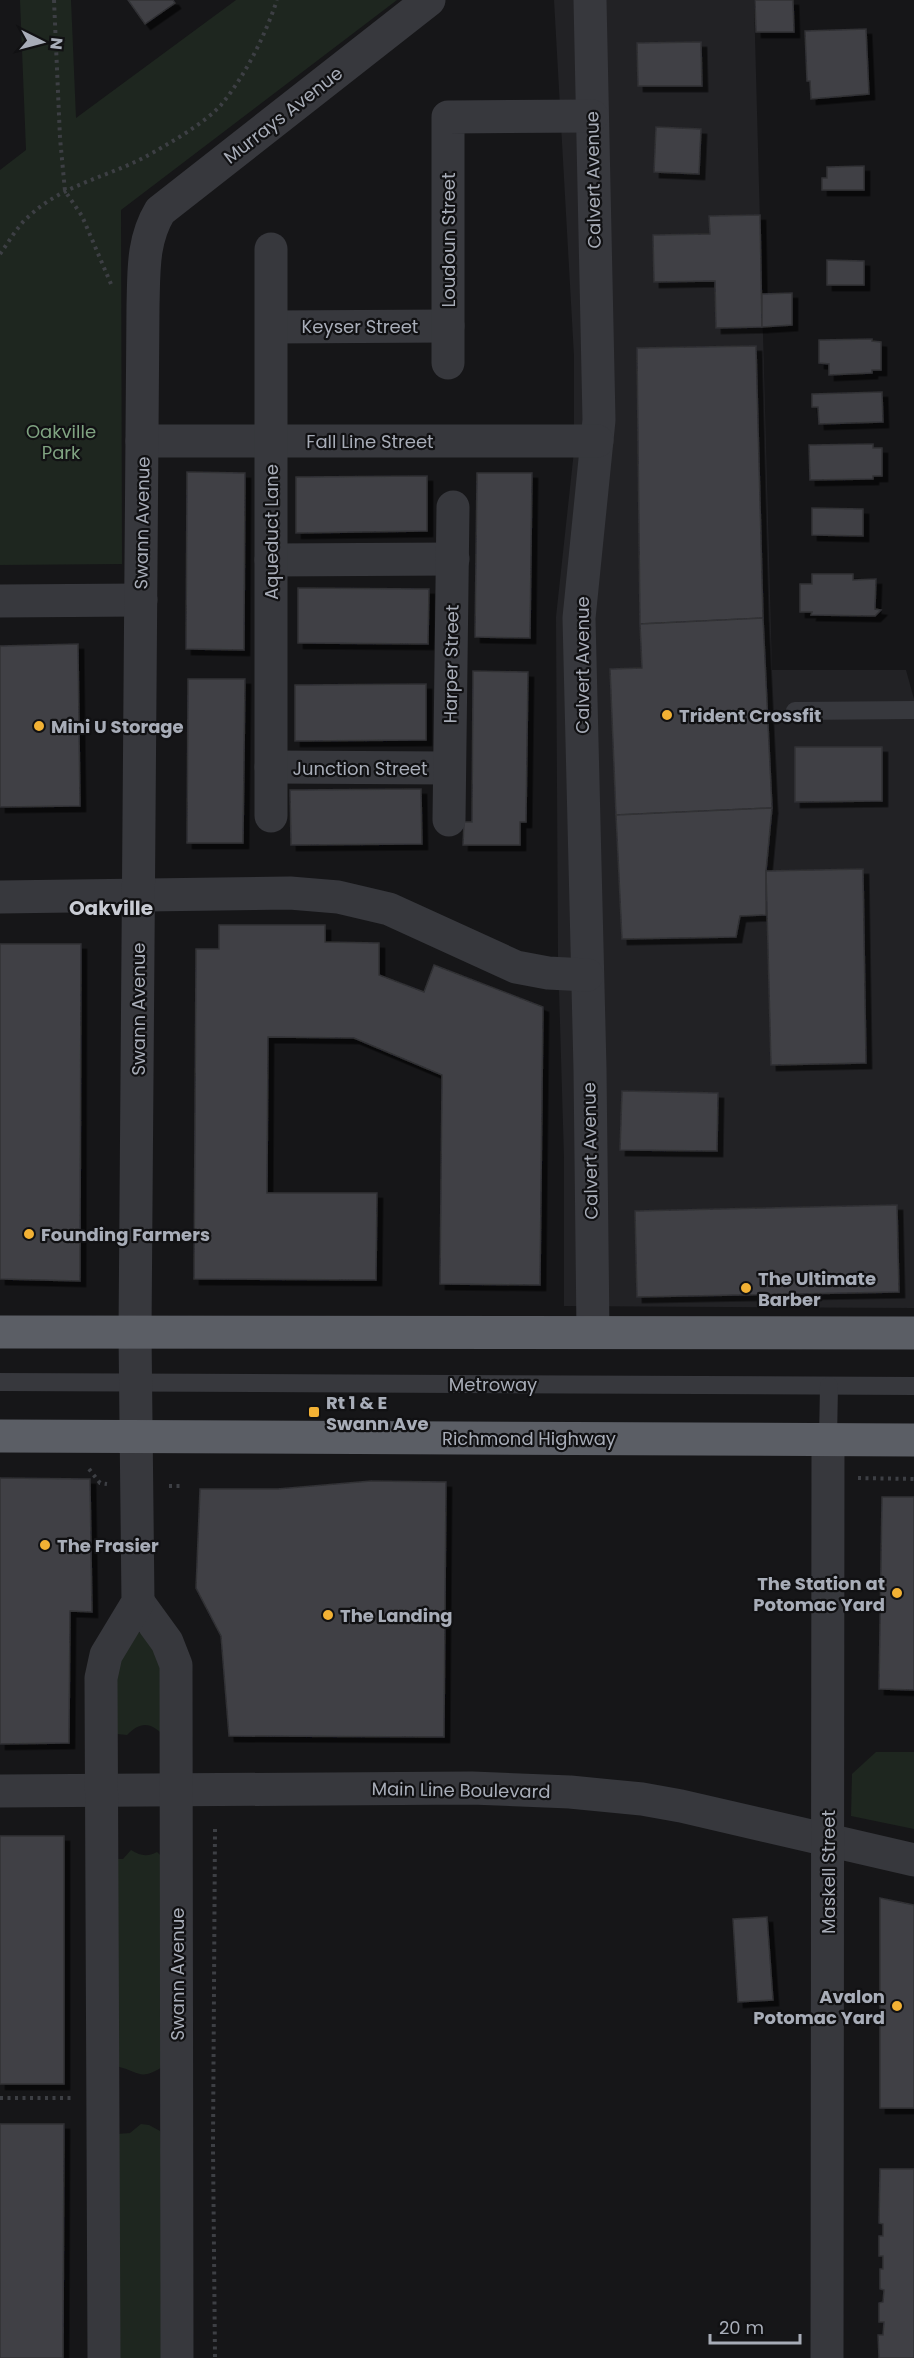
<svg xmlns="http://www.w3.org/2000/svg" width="914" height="2358" font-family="Poppins,sans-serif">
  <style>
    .built { fill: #222225 }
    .green { fill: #1e261f }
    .building { fill: #404145; stroke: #303034; stroke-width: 1.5; filter: url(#shadow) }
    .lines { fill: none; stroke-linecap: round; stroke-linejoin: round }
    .path { stroke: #3d3f44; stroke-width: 4; stroke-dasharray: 3 4.5; stroke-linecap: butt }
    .service { stroke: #37383d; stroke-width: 18 }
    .minor { stroke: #37383d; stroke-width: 33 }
    .tertiary { stroke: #37383d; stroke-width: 33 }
    .trunk { stroke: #5b5e65; stroke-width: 33 }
    .poi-dot { fill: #f2b134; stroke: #111113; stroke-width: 2 }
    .labels { text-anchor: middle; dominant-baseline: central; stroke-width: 4.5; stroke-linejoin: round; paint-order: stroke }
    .street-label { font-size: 18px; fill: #a8adb8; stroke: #111113 }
    .park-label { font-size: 18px; fill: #7fa381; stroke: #111113 }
    .poi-label { font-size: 18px; font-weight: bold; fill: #a8adb8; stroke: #111113; text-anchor: start }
    .neighbourhood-label { font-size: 20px; font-weight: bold; fill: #c9ccd4; stroke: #111113 }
  </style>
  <defs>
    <filter id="shadow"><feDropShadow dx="5.5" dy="5.5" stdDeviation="0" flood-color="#0009"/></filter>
  </defs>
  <rect width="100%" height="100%" fill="#161618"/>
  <polygon class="built" points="554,0 754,0 772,670 906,670 914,699 914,1308 564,1306 564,1158 558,956 556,617 574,451 574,356"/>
  <g class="green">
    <polygon points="20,0 71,0 76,118 236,0 397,0 121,210 122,564 0,565 0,170 26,150"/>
    <path d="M146,1632L170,1658L162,1734C149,1721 139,1723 127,1735L117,1734L116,1669L137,1633Z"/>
    <polygon points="876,1752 914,1752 914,1829 851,1816 852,1774"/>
    <path d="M131,1850C141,1856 147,1857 157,1852L165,1860L162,2067C140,2081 140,2072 116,2066L117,1859H123Z"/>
    <polygon points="141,2124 149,2125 160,2131 173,2358 116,2358 117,2134 130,2133"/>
  </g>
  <g class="building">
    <polygon points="128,0 173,0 175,3 145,24"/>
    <polygon points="755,0 793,0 794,32 756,32"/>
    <polygon points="866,29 869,94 811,99 810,81 807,81 805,31"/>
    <polygon points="701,42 702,86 638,86 637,43"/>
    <polygon points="656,127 701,129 699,174 654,172"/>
    <polygon points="864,166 864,190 822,190 822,178 827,178 827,167"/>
    <polygon points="760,215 762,327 716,328 715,281 654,282 653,235 710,234 709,216"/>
    <polygon points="827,260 864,261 864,285 827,285"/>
    <polygon points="792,293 792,325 762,327 762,294"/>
    <polygon points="872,339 872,341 881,342 881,370 872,370 872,373 829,375 829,364 819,363 819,340"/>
    <polygon points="756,346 763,618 640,624 637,348"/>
    <polygon points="882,392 883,422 819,424 818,407 812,407 812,394"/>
    <polygon points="873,444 873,448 882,448 882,476 873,476 873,479 810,480 809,445"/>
    <polygon points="187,472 245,473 244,650 186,649"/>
    <polygon points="477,473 532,473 530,638 475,637"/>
    <polygon points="427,476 427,531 296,533 296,477"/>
    <polygon points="812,508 863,509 863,536 812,535"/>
    <polygon points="812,574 853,574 853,580 876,579 875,609 881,610 875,616 811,615 812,612 800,612 800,584 812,584"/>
    <polygon points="298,588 429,589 428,644 298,643"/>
    <polygon points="763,618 772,808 616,815 610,669 642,668 640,624"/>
    <polygon points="78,644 80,806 0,807 0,646"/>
    <polygon points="473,671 528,672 526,822 520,822 520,845 463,845 464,822 472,822"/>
    <polygon points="188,679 245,679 243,843 187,843"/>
    <polygon points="426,684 426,740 295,741 295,685"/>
    <polygon points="795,747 882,747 882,801 795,802"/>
    <polygon points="421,789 422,844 291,845 290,790"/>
    <polygon points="772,808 766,871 766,915 740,916 736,937 622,939 616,815"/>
    <polygon points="863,869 866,1063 771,1065 766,871"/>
    <polygon points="219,925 325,925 325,942 379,943 379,975 424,992 434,965 543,1007 540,1285 440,1284 442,1075 354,1038 268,1037 267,1193 377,1193 376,1280 194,1279 196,949 219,949"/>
    <polygon points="0,944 81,944 80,1281 0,1279"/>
    <polygon points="622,1091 718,1093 717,1151 620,1150"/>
    <polygon points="897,1205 899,1292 637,1297 635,1211"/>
    <polygon points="0,1478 90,1479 92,1612 70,1611 69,1743 0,1744"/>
    <polygon points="371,1481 446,1482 444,1737 229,1736 221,1636 196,1588 200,1489 277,1489"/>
    <polygon points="882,1497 914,1497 914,1690 879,1689"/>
    <rect x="0" y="1836" width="64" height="248"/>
    <polygon points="880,1898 914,1905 914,2108 880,2108"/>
    <polygon points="767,1917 773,2000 738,2002 733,1919"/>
    <polygon points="0,2124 64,2124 63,2358 0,2358"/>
    <polygon points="880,2169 914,2169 914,2358 879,2358 878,2335 883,2335 884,2322 879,2322 879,2303 883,2302 884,2290 880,2289 880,2269 883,2269 883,2256 879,2256 879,2236 883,2236 883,2224 879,2223"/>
  </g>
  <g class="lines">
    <g class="path">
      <polyline points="54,0 60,138 65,191 82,216 111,284"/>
      <path d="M0,254C9,242 16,228 27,218C61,185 105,178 145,157C167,145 205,123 221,105C245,76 265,36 277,0"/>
      <polyline points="89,1469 100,1483 107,1484"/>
      <polyline points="858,1478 914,1479"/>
      <polyline points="169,1486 180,1486"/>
      <polyline points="215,1829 213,2146 215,2358"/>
      <polyline points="0,2098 71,2098"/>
    </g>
    <g class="service">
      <polyline points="795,711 914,710"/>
      <polyline points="0,1382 914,1386"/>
      <polyline points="828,1440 829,1386"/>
    </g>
    <g class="minor">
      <polyline points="590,0 599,420 579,618 590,1069 593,1332"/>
      <polyline points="272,327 448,326"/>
      <polyline points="448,363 448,117 592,116"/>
      <polyline points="142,441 597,441"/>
      <polyline points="271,560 453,559"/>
      <polyline points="0,601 141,600"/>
      <polyline points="271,767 449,768"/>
      <polyline points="271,816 271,249"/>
      <polyline points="449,820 453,507"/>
      <polyline points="0,897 290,893 338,897 389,909 516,967 548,973 587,975"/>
      <path d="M135,1333L143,306C144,272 142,241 160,211L429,0"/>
      <polyline points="0,1791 472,1788 570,1792 642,1799 681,1806 914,1860"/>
      <polyline points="827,2358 828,1440"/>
    </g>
    <g class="tertiary">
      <polyline points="138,1602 167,1642 176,1665 177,2358"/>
      <polyline points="104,2358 101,1678 106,1655 138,1602 135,1333"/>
    </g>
    <g class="trunk">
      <polyline points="0,1332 914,1333"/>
      <polyline points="0,1436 914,1440"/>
    </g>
  </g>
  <g class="poi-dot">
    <circle cx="667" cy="715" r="6"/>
    <circle cx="39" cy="726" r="6"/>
    <circle cx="29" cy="1234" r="6"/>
    <circle cx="746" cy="1288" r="6"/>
    <rect x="308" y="1406" width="12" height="12" rx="3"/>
    <circle cx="45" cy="1545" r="6"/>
    <circle cx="897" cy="1593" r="6"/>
    <circle cx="328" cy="1615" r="6"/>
    <circle cx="897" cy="2006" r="6"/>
  </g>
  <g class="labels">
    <g class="street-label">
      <text transform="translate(283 115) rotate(-38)">Murrays Avenue</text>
      <text transform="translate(593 180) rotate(-91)">Calvert Avenue</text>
      <text transform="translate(448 240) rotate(-90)">Loudoun Street</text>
      <text x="360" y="326">Keyser Street</text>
      <text x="370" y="441">Fall Line Street</text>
      <text transform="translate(142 523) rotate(-89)">Swann Avenue</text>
      <text transform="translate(271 532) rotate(-90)">Aqueduct Lane</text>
      <text transform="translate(451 664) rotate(-89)">Harper Street</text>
      <text transform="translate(582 665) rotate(-90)">Calvert Avenue</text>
      <text x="360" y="768">Junction Street</text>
      <text transform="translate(138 1009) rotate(-90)">Swann Avenue</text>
      <text transform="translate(590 1151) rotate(-91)">Calvert Avenue</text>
      <text x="493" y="1384">Metroway</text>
      <text x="529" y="1438">Richmond Highway</text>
      <text transform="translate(461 1790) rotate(1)">Main Line Boulevard</text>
      <text transform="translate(828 1872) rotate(-90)">Maskell Street</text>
      <text transform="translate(177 1974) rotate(-90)">Swann Avenue</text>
    </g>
    <g class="park-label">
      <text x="61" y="431">Oakville<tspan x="61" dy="21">Park</tspan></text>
    </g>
    <g class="poi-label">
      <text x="679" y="715">Trident Crossfit</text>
      <text x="51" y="726">Mini U Storage</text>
      <text x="41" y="1234">Founding Farmers</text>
      <text x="758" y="1278">The Ultimate<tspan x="758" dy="21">Barber</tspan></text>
      <text x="326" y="1402">Rt 1 &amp; E<tspan x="326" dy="21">Swann Ave</tspan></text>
      <text x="57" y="1545">The Frasier</text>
      <text x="885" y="1583" text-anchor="end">The Station at<tspan x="885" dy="21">Potomac Yard</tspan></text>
      <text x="340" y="1615">The Landing</text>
      <text x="885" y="1996" text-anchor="end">Avalon<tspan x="885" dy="21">Potomac Yard</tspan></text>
    </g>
    <g class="neighbourhood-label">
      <text x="111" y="908">Oakville</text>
    </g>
  </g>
  <g transform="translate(42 42) rotate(96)" stroke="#111113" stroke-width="4.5" paint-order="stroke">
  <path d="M0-4.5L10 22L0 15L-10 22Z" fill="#a8adb8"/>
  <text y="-9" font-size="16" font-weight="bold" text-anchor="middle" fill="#a8adb8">N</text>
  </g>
  <path d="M710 2334v9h90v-9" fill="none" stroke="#a8adb8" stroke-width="3"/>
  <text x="719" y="2334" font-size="18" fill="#a8adb8" stroke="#111113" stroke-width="4.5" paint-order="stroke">20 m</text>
</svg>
